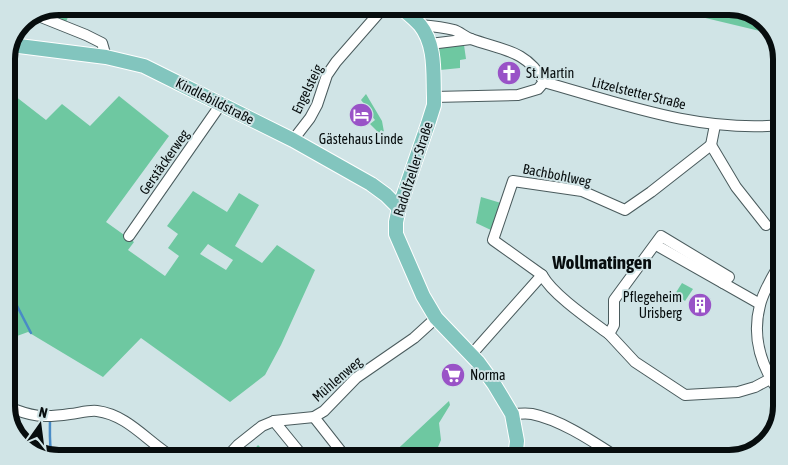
<svg xmlns="http://www.w3.org/2000/svg" width="788" height="465" font-family="'Asap Condensed',sans-serif">
  <style>
    .green { fill: #6ec8a1; fill-rule: evenodd }
    .lines { fill: none; stroke-linecap: round; stroke-linejoin: round }
    .stream { stroke: #498bc6; stroke-width: 2.5 }
    .minor-casing { stroke: #4a5b5d; stroke-width: 12 }
    .major-casing { stroke: #fff; stroke-width: 16 }
    .minor { stroke: #fff; stroke-width: 10 }
    .major { stroke: #82c5be; stroke-width: 14 }
    .labels { text-anchor: middle; dominant-baseline: central; stroke-width: 4; stroke-linejoin: round; paint-order: stroke }
    .poi-label { font-size: 14px; fill: #070d0e; stroke: #d0e4e6; text-anchor: start }
    .street-label { font-size: 14px; fill: #070d0e; stroke: #d0e4e6 }
    .district-label { font-size: 19px; font-weight: bold; fill: #070d0e; stroke: #d0e4e6 }
    .rim { fill: none; stroke: #070d0e; stroke-width: 6 }
  </style>
  <rect width="100%" height="100%" fill="#d0e4e6"/>
  <g class="green">
    <polygon points="59,6 72,6 65,25 40,14"/>
    <polygon points="632,6 729,6 756,13 768,33 672,10"/>
    <polygon points="464,45 466,59 460,60 460,68 440,70 438,51 441,46"/>
    <path d="M6,89L46,120L62,104L90,126L119,96L169,136L106,222L134,242L128,250L165,276L179,256L168,248L178,234L167,226L193,191L227,212L239,193L259,205L235,246L262,263L277,245L315,270L281,345L265,375L230,402L141,338L103,377L28,332L6,340ZM208,244L233,260L226,270L200,254Z"/>
    <polygon points="366,94 382,121 384,132 381,130 379,133 370,124 375,120 371,115 372,114 361,100"/>
    <polygon points="481,197 501,203 493,231 476,223"/>
    <polygon points="682,283 693,289 685,301 675,294"/>
    <polygon points="449,401 450,405 439,423 441,440 433,459 387,459"/>
    <polygon points="258,445 272,459 246,459"/>
    <polygon points="56,450 105,452 114,459 59,459 55,458"/>
  </g>
  <g class="lines">
    <g class="stream">
      <polyline points="6,232 16,258"/>
      <polyline points="16,264 13,298 31,333"/>
      <path d="M50,419C50,432 49,445 52,457"/>
    </g>
    <g class="minor-casing">
      <g id="minor">
        <polyline points="36,15 86,35 102,43 106,57"/>
        <path d="M419,25C431,26 443,27 454,30C460,32 465,37 471,39C502,50 527,50 544,82"/>
        <polyline points="430,44 471,39"/>
        <path d="M544,82C622,104 700,133 782,125"/>
        <polyline points="434,97 518,95 538,89 544,82"/>
        <polyline points="293,140 310,118 317,105 327,75 336,62 385,6"/>
        <polyline points="711,145 736,187 766,225"/>
        <polyline points="711,145 715,125"/>
        <polyline points="129,236 221,104"/>
        <polyline points="656,245 760,304"/>
        <path d="M782,260C774,274 764,289 760,305C751,339 762,369 782,396"/>
        <polyline points="723,283 729,277 661,236 614,300 614,325 609,334 635,362 685,395 738,392 755,387 770,379"/>
        <path d="M609,334C590,320 553,295 542,275L493,240L513,181L582,191L625,210L651,192L711,145"/>
        <polyline points="471,355 542,275"/>
        <path d="M6,406C32,417 43,418 70,414C79,413 89,410 97,411C129,415 149,444 176,459"/>
        <path d="M512,414C518,414 526,413 532,414C562,420 595,443 620,459"/>
        <polyline points="314,417 347,459"/>
        <polyline points="274,421 305,459"/>
        <polyline points="225,459 238,445 262,426 274,421 314,417 324,411 356,378 414,338 436,318"/>
      </g>
    </g>
    <g class="major-casing">
      <g id="major">
        <path d="M399,6C406,12 414,18 420,25C436,45 433,73 434,97V105L428,124L399,208L396,222V234L423,296L436,318L478,362L494,384L512,414L517,441L515,459"/>
        <polyline points="11,45 106,57 144,66 293,140 371,184 386,195 399,208"/>
      </g>
    </g>
    <use href="#minor" class="minor"/>
    <use href="#major" class="major"/>
  </g>
  <defs>
    <g id="church-disc" transform="scale(1.25)"><circle r="9.5" fill="#9953c7" stroke="#d0e4e6"/><path d="M-1.2-6h2.4v3.5h3.3v2.4h-3.3V6h-2.4V-.1h-3.3v-2.4h3.3Z" fill="#fff"/></g>
    <g id="hotel-disc" transform="scale(1.25)"><circle r="9.5" fill="#9953c7" stroke="#d0e4e6"/><path d="M-6-4.5h1.5V1H6V5H4.5V3h-9V5H-6ZM-4 0a1.8 1.8 0 1 1 3.6 0ZM.5 0V-2.5h3Q6-2.5 6 0Z" fill="#fff"/></g>
    <g id="building-disc" transform="scale(1.25)"><circle r="9.5" fill="#9953c7" stroke="#d0e4e6"/><path d="M-4-6H4V6H1V3H-1V6H-4ZM-2.5-4.3h1.7v1.8h-1.7ZM.8-4.3h1.7v1.8H.8ZM-2.5-1h1.7V.8h-1.7ZM.8-1h1.7V.8H.8Z" fill="#fff"/></g>
    <g id="supermarket-disc" transform="scale(1.25)"><circle r="9.5" fill="#9953c7" stroke="#d0e4e6"/><path d="M-6-5.5h2.5l.6 2H6L4.5 2H-2.5L-4.4-4H-6ZM-1.5 3.2a1.3 1.3 0 1 0 .1 0ZM3 3.2a1.3 1.3 0 1 0 .1 0Z" fill="#fff"/></g>
  </defs>
  <g fill-rule="evenodd">
    <use href="#church-disc" x="509" y="73"/>
    <use href="#hotel-disc" x="361" y="115"/>
    <use href="#building-disc" x="700" y="305"/>
    <use href="#supermarket-disc" x="453" y="375"/>
  </g>
  <g class="labels">
    <g class="poi-label">
      <text x="526" y="73">St. Martin</text>
      <text x="361" y="139" text-anchor="middle">Gästehaus Linde</text>
      <text x="682" y="297" text-anchor="end">Pflegeheim<tspan x="682" dy="16">Urisberg</tspan></text>
      <text x="470" y="375">Norma</text>
    </g>
    <g class="street-label">
      <text transform="translate(307 89) rotate(-64)">Engelsteig</text>
      <text transform="translate(639 93) rotate(14)">Litzelstetter Straße</text>
      <text transform="translate(215 101) rotate(27)">Kindlebildstraße</text>
      <text transform="translate(164 162) rotate(-55)">Gerstäckerweg</text>
      <text transform="translate(413 169) rotate(-72)">Radolfzeller Straße</text>
      <text transform="translate(557 175) rotate(11)">Bachbohlweg</text>
      <text transform="translate(337 379) rotate(-41)">Mühlenweg</text>
    </g>
    <g class="district-label">
      <text x="602" y="262">Wollmatingen</text>
    </g>
  </g>
  <path d="M0 0H788V465H0ZM59 15H729A44 44 0 0 1 773 59V406A44 44 0 0 1 729 450H59A44 44 0 0 1 15 406V59A44 44 0 0 1 59 15Z" fill="#d0e4e6" fill-rule="evenodd"/>
  <path class="rim" d="M59 15H729A44 44 0 0 1 773 59V406A44 44 0 0 1 729 450H59A44 44 0 0 1 15 406V59A44 44 0 0 1 59 15Z"/>
  <g transform="translate(40 425) rotate(14)" stroke="#d0e4e6" stroke-width="4" paint-order="stroke">
  <path d="M0-4L9 19L0 12L-9 19Z" fill="#070d0e"/>
  <text y="-8" font-size="14" font-weight="bold" text-anchor="middle" fill="#070d0e">N</text>
  </g>
</svg>
